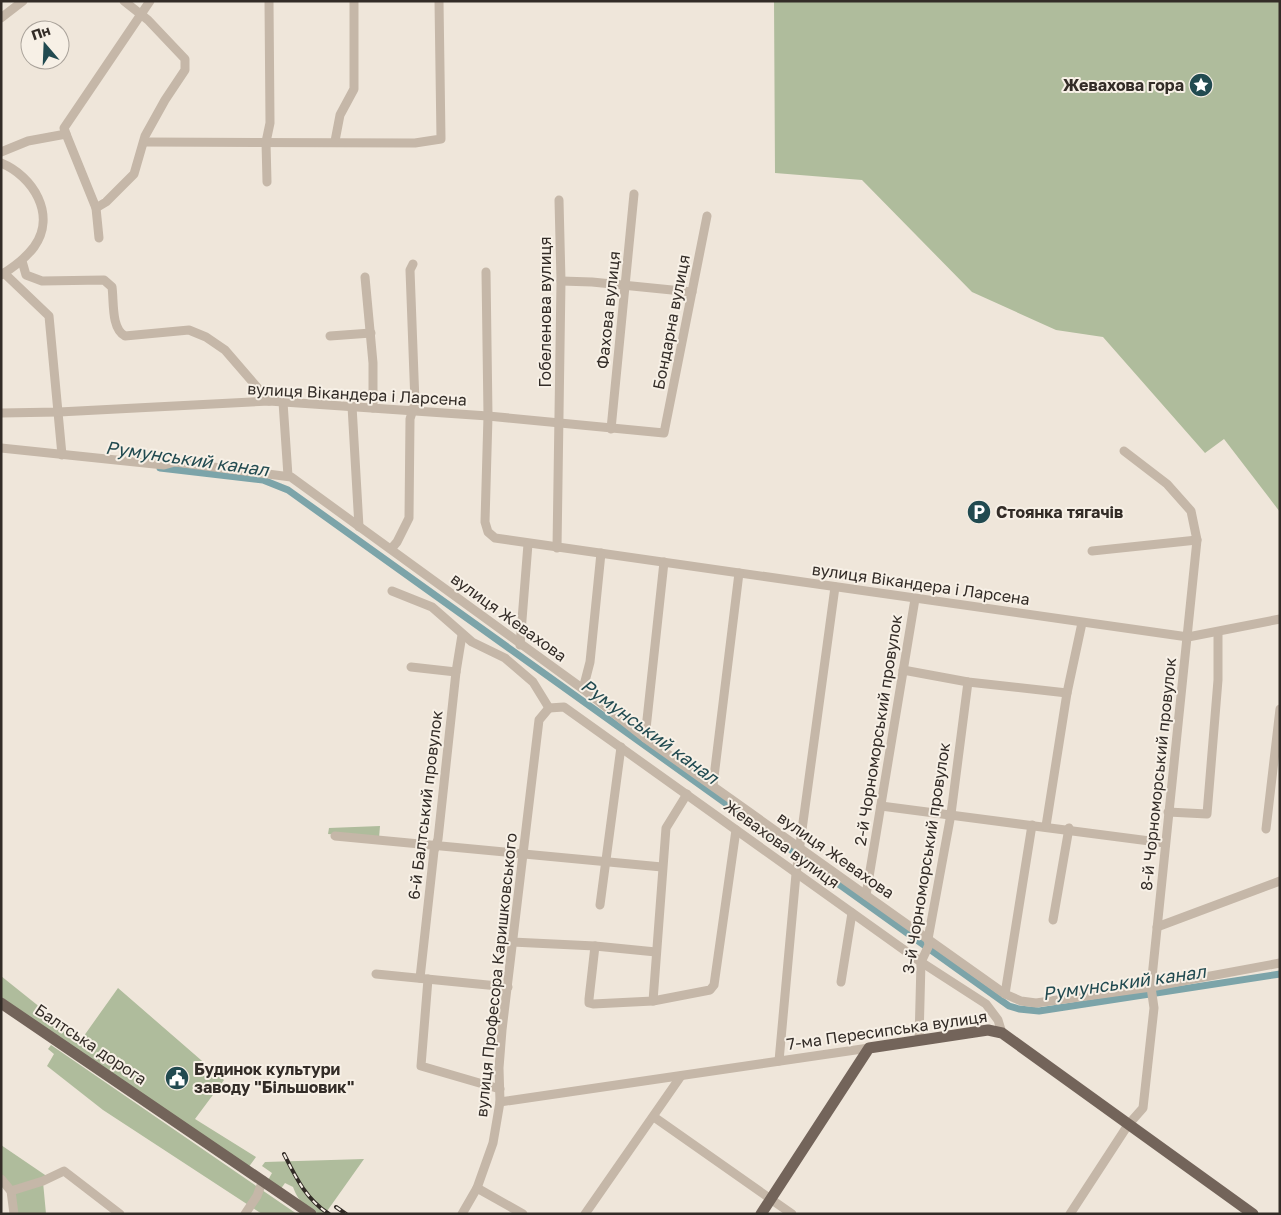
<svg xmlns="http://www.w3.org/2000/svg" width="1281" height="1215" font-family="'Golos Text',sans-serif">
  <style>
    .green { fill: #afbc9c }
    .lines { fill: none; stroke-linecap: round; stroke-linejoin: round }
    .canal { stroke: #7ca4a9; stroke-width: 7 }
    .minor { stroke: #c5b7a8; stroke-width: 9 }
    .major { stroke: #73645a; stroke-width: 11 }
    .rail-casing { stroke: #332c27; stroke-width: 4 }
    .rail { stroke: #f7f0e6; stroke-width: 2; stroke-dasharray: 5.5; stroke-linecap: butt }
    .labels { text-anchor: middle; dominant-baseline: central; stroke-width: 4; stroke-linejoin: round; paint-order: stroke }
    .poi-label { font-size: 16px; font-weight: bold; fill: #332c27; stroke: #f7f0e6; text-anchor: start }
    .street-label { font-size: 16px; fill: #332c27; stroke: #f7f0e6 }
    .water-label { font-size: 18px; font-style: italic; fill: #214a50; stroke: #f7f0e6 }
  </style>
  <rect width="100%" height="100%" fill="#efe6da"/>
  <g class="green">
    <polygon points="774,1 1280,1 1280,512 1224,439 1205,453 1103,337 1056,330 972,292 862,180 775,173"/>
    <polygon points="380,826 379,838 328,834 329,828"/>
    <polygon points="1,976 81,1040 118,988 224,1080 195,1119 256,1157 248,1168 1,997"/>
    <polygon points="51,1045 297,1214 262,1214 103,1110 47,1066 54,1054 48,1049"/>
    <polygon points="1,1145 48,1177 12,1189 1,1176"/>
    <path d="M364,1159L325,1214C309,1214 298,1201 293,1187L285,1183L280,1190L267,1182L272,1173L262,1166L265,1162Z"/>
    <polygon points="43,1182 46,1214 15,1214 12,1192"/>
  </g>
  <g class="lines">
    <polyline class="canal" points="160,468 263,480 288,490 1009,1006 1019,1009 1039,1011 1280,974"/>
    <g class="minor">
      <polyline points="1,18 23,1"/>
      <polyline points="66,134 96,208 99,238"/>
      <polyline points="335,141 340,115 354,89 354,1"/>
      <polyline points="145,142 415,143 441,139 439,1"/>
      <polyline points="1,152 28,141 66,134 64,128 150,1"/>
      <path d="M1,163C33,176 57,215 34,247C25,259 14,267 1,275"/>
      <polyline points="267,182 266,142 270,123 269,1"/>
      <polyline points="96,208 106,202 134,174 145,136 165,100 185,70 185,59 148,20 124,1"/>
      <path d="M22,261L26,275L42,281L104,280L112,287C114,301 111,329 125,336L189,330L206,337L225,350L269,401"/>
      <polyline points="486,272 488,416 485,522 488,532 495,538 1188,637 1280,619"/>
      <polyline points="4,273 49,316 62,455"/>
      <polyline points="365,277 373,363 373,408"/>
      <polyline points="561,281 592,282 692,292"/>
      <polyline points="330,336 371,333"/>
      <polyline points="283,402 288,476"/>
      <polyline points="352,406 359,527"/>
      <polyline points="1,413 59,412 269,401 488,416 664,433 707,216"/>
      <polyline points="611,429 634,194"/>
      <polyline points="1,448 164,465 175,462 291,477 583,689 645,738 1005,994 1021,1001 1036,1003 1151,987 1280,963"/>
      <polyline points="557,548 561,281 559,200"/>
      <polyline points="391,549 397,542 409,518 410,419 415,403 410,270 413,264"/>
      <polyline points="1092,551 1197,540"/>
      <polyline points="392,591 432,607 472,642 505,658 533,682 549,708"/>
      <polyline points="520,645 528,544"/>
      <polyline points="411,667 456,672"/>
      <polyline points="903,670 968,682 1067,693"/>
      <polyline points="583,689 590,662 601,553"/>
      <polyline points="549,708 564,707 921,962 986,1004 998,1020 1002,1033"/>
      <polyline points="645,738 664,562"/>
      <polyline points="713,785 739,573"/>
      <polyline points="881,806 1165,843"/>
      <polyline points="1168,812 1207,814 1218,680 1218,632"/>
      <polyline points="1046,826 1067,693 1082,623"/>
      <polyline points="1266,829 1280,709"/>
      <polyline points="335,836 662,867"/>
      <polyline points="866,895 915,599"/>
      <polyline points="600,905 621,747"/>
      <polyline points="1053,920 1069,828"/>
      <polyline points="1157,927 1280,881"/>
      <polyline points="512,942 595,946 656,952"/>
      <polyline points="595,946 589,999 589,1003 593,1004 653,1001 710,990 714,985 736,830"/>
      <polyline points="376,974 508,987"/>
      <polyline points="420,978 434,851 438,839 456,672 462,635"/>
      <polyline points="428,979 421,1066 500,1089"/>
      <polyline points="841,982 852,913"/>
      <polyline points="1005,994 1032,825"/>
      <polyline points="653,1001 666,828 687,794"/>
      <polyline points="919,1040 921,962 929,945 928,939 951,814 968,682"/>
      <polyline points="779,1061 796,874 835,587"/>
      <polyline points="500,1102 869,1048"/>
      <polyline points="654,1117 792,1214"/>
      <polyline points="1,1179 11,1191 14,1214"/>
      <polyline points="477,1188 523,1214"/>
      <polyline points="11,1191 43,1181 64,1171 120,1214"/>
      <polyline points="245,1214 257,1196 263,1180"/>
      <polyline points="462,1214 477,1188 493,1143 500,1102 499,1068 502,1030 539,720 549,708"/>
      <polyline points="585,1214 681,1076"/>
      <polyline points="1070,1214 1128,1125 1143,1108 1154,1008 1151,987 1197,540 1191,511 1167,484 1124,451"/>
    </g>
    <g class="major">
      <polyline points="1,1003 311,1214"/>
      <polyline points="761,1214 869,1048 988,1030 1002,1033 1253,1214"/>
    </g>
    <g class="rail-casing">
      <g id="rail">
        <path d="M284,1154C296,1178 306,1199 329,1214"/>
        <polyline points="336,1207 346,1214"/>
      </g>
    </g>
    <use href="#rail" class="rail"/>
  </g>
  <defs>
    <g id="sight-disc" transform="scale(1.25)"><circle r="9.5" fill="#214a50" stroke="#f7f0e6"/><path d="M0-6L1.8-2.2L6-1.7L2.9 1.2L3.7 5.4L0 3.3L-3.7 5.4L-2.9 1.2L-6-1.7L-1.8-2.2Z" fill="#fff"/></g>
    <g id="parking-disc" transform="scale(1.25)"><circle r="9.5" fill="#214a50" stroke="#f7f0e6"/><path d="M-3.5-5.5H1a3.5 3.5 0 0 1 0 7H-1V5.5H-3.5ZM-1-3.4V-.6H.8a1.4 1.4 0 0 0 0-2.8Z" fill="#fff"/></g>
    <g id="civic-disc" transform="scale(1.25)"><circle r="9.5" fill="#214a50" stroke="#f7f0e6"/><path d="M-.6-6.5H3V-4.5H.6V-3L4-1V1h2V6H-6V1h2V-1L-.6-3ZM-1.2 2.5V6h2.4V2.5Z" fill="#fff"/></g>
  </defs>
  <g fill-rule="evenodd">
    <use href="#sight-disc" x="1201" y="85"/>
    <use href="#parking-disc" x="979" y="512"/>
    <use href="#civic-disc" x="177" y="1078"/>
  </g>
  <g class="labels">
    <g class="poi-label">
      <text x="1184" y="85" text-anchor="end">Жевахова гора</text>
      <text x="996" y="512">Стоянка тягачів</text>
      <text x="194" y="1069">Будинок культури<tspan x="194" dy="18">заводу "Більшовик"</tspan></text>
    </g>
    <g class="street-label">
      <text transform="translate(608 310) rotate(-84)">Фахова вулиця</text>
      <text transform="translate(545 312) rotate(-90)">Гобеленова вулиця</text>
      <text transform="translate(671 322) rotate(-79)">Бондарна вулиця</text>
      <text transform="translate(357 394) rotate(3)">вулиця Вікандера і Ларсена</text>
      <text transform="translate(921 584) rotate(8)">вулиця Вікандера і Ларсена</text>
      <text transform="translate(509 617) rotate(36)">вулиця Жевахова</text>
      <text transform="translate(878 730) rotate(-81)">2-й Чорноморський провулок</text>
      <text transform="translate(1158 774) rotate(-84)">8-й Чорноморський провулок</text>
      <text transform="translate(425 805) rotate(-83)">6-й Балтський провулок</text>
      <text transform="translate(782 844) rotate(36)">Жевахова вулиця</text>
      <text transform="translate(836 855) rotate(35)">вулиця Жевахова</text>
      <text transform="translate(926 858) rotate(-81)">3-й Чорноморський провулок</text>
      <text transform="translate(496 975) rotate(-84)">вулиця Професора Каришковського</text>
      <text transform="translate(887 1030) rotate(-8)">7-ма Пересипська вулиця</text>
      <text transform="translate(91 1044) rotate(34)">Балтська дорога</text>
    </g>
    <g class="water-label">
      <text transform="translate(187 458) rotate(8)">Румунський канал</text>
      <text transform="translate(650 731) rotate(36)">Румунський канал</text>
      <text transform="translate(1124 982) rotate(-8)">Румунський канал</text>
    </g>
  </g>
  <rect width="1281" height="1215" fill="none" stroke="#332c27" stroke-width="5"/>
  <g transform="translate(45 45) rotate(341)"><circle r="24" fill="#f7f0e6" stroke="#a9a29a"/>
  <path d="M0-4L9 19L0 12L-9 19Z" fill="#214a50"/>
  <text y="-8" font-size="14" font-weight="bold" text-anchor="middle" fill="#332c27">Пн</text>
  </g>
</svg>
